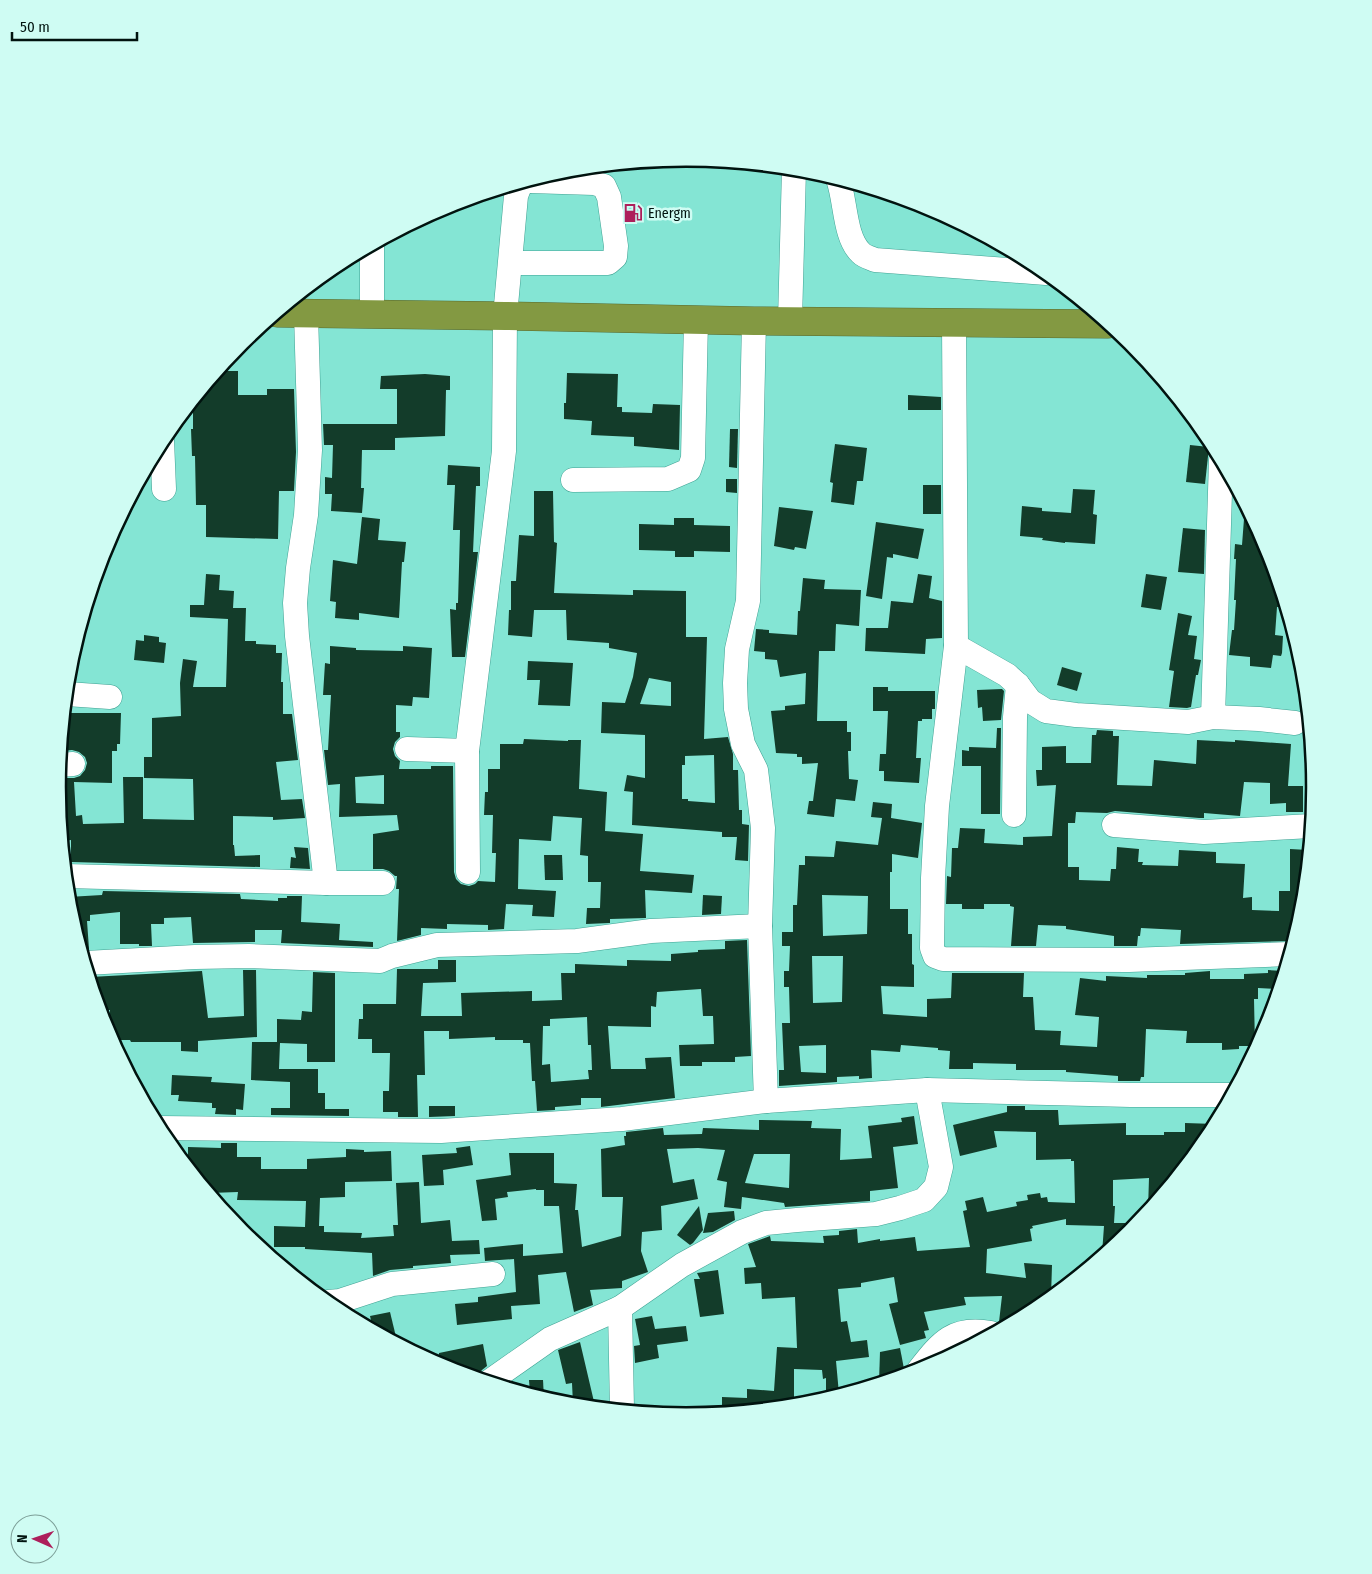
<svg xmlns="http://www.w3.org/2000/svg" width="1372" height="1574" font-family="'Fira Sans Condensed',sans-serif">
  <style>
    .building { fill: #133c2a; fill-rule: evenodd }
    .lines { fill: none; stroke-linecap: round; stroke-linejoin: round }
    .minor-casing { stroke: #3fa293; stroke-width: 25 }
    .highway-casing { stroke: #566a30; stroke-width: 29 }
    .minor { stroke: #fff; stroke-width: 24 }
    .highway { stroke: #839942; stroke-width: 28 }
    .labels { text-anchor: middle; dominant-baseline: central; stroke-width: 5; stroke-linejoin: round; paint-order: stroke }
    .poi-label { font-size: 14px; fill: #01130f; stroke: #cffcf3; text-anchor: start }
    .rim { fill: none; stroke: #01130f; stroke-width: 2.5 }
  </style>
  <rect width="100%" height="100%" fill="#84e5d4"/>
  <g class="building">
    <polygon points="219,371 238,371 238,395 267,395 267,389 294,389 296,452 294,491 279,491 278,539 206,537 206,505 196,505 195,456 192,456 191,429 193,429 193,402"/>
    <polygon points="567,373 618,374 617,407 622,407 622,412 652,413 653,404 680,405 679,450 634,446 634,437 591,435 592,421 564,419 564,403 566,403"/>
    <polygon points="425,374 450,376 450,390 446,390 445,436 395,438 395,450 362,450 361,488 364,488 362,513 331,511 332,494 325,494 325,477 332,478 333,445 324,445 323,424 397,424 397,389 380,389 381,376"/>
    <polygon points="908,395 941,397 941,410 908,410"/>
    <polygon points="730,429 738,429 737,468 729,467"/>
    <polygon points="835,444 867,448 863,481 857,481 854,505 831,502 833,483 830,482"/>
    <polygon points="1190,445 1209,447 1205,484 1186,482"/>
    <polygon points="448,465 480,467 480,486 476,486 473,552 478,552 465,657 452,657 450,609 456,610 456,603 458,603 460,530 453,530 455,485 447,485"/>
    <polygon points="726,479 737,479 737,493 726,492"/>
    <rect x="923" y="485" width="18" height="29"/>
    <polygon points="1073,489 1095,490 1093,514 1097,515 1095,544 1065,542 1065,543 1042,540 1043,538 1020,536 1022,506 1042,508 1042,511 1071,513"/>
    <path d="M534,491H553L554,542L557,543L554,593L633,595V590L686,591V637H707L704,739L728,737L733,754V770H738L739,810H742V824L749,825L748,861L735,860L737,837H722V832L632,825L633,792L624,791L627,775L645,778V735L601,733L602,702L625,703L633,677L637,653L609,648V643L567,640L566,610H534L532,637L508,635L509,610H511V581H516L519,535L534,536ZM649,678L671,682V706L640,704ZM714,755L715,803L688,801V799H682V765H685V756Z"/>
    <polygon points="1245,506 1267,547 1285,607 1277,607 1275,635 1283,636 1282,653 1281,656 1273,655 1271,668 1250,666 1250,657 1229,655 1232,630 1234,630 1236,600 1234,600 1236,559 1234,559 1235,544 1242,545"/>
    <polygon points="779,507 813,511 806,549 795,547 794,550 774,546"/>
    <polygon points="362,517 380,519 378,540 406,542 404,562 402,562 399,618 359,613 359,620 335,618 336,602 330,601 333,560 357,564"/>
    <polygon points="674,518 694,518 694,525 730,526 730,552 694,551 694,557 675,557 675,551 639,550 639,524 674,525"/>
    <polygon points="876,522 924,529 918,559 893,554 893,558 887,557 882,599 866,596"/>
    <polygon points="1183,528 1205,530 1204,574 1178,572"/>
    <polygon points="206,574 220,575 219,590 234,591 233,608 246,608 245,641 256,641 256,644 276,645 276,653 282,653 281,682 283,682 283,714 292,714 298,760 276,762 281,800 302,799 305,818 273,820 273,817 233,816 233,845 234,845 235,856 260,855 260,867 71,862 71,840 63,841 58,787 58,778 74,778 80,776 85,770 87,763 85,757 79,752 72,750 62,751 65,713 121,713 120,744 117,744 117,751 112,751 112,783 74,782 76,816 82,815 83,824 124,823 123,777 143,777 143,819 194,820 193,779 144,778 144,757 152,757 152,718 181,716 180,683 183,659 197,661 193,687 226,687 228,619 190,617 190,605 204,605"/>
    <polygon points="918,574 932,576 929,598 942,601 942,638 926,639 925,654 865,651 866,628 888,628 891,601 913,603"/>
    <polygon points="1146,574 1167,577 1161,610 1141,607"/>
    <polygon points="803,578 825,580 824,589 861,590 859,626 836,624 835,651 819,651 817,721 847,721 847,732 851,732 851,751 848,751 849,779 858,780 855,801 836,799 834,817 807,814 809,801 813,801 818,763 802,764 802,757 797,757 797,754 776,753 771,711 785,710 785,706 805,704 806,673 780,677 777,660 765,659 765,652 754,651 756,629 769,630 769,633 797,635 798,611 800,611"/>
    <polygon points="1178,613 1192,616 1188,635 1197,636 1194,659 1201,660 1198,675 1196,675 1191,707 1187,708 1169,707 1174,671 1169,670"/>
    <polygon points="144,635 159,637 159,642 166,643 164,663 134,660 136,640 144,641"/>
    <path d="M330,646L356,648V650L403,651V646L432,648L429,698L413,697L412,706L396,705V732H400V737L395,742L393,749L395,756L400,761L399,769H431V766H453L454,872L456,879L461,884L469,886L475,884L478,881L495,882L496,853H492L493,815H484L485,792H488V769H500V744H523L524,739L568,741V740H581L579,789L607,792L605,831L643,834L640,871L694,875L692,893L645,890L646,918L610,919V923L586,924L587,908H600L601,882H588V856L580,855L582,818L553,816L551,841L519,839L518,889L556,891L554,917L532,916L533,905L506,904L504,929L488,930V925L447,924V929L421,928V935L397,941L399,889H396L397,876H395L389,871L383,869H373V834L399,830L397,815L339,817L340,784L328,785L324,750H328L331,695H323L325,663L330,664ZM384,775V804L356,803L355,777Z"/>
    <polygon points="528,661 573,663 570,706 538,705 540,680 527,680"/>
    <polygon points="1062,667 1082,673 1077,691 1057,685"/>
    <polygon points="873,687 888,687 888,691 935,691 935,709 932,709 932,719 922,719 922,721 918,721 916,758 921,758 919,783 884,781 884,771 879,771 880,754 886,754 888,711 873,711"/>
    <polygon points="1002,689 1004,691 1001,720 983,721 982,707 978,708 977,690"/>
    <polygon points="997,728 1001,728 1000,814 981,814 981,766 962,766 962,750 969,751 969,747 996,748"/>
    <polygon points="1097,730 1113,731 1113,736 1119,736 1117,785 1152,786 1154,760 1196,764 1197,740 1235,742 1235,740 1291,744 1288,786 1303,786 1303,812 1286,812 1286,803 1270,804 1270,783 1244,782 1240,816 1204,813 1204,818 1199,818 1115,811 1107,813 1076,812 1075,823 1068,823 1068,867 1079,867 1079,880 1110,881 1111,869 1116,869 1117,847 1139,849 1138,862 1143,862 1142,865 1178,866 1179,850 1216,852 1216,863 1245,864 1243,898 1252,897 1252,910 1279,911 1279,891 1290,891 1290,849 1308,850 1302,910 1293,941 1180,944 1181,930 1141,928 1140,936 1138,936 1137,946 1114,946 1114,936 1066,929 1066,926 1038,925 1036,946 1011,946 1014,907 1010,906 1010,904 984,904 984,909 962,909 962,904 946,904 947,876 951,877 952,848 958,848 960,828 985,829 984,843 1023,845 1023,837 1052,836 1056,785 1037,786 1036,770 1042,770 1042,747 1066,746 1066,763 1091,763 1092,735 1096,735"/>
    <path d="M873,802L892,804L891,818L922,823L918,858L892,854V872H890V909H908V934H912V964L914,965V987L881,986L883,1014L927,1017V999L951,998L952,973H1024L1023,997H1033L1035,1030L1061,1031L1060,1045L1097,1047L1099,1017L1075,1015L1080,978L1106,981V976L1147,978V975H1185V973L1210,971V979H1244V974L1268,973V970L1284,971L1278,989L1258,988V999H1254L1255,1046H1239V1049L1222,1050V1043H1186L1187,1031L1146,1029L1144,1077H1141L1140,1081H1118V1076L1066,1072V1070H1016V1064L973,1063V1069H949L950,1051L938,1050V1048L901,1045L900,1052L871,1050L872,1078L859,1079V1076L837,1077V1082L779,1086V1070H784L782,1023H790L789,987H784V971H789L790,946H782V932H793V905H797L799,865H805V856L834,857L836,841L878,845L882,818L871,817ZM822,895L868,896L867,934L823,936ZM812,956H843L842,1002L813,1003ZM826,1045V1073L801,1072L799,1046Z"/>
    <polygon points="294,847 308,848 310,869 290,868 291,857 296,858"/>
    <polygon points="544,855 562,855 563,880 545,880"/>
    <polygon points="103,891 240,894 241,899 278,901 278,898 287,898 287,896 302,896 301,922 340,924 339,940 373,942 373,947 281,943 282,930 255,930 255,942 193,943 191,917 164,918 164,924 151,924 152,946 139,946 139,944 120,944 120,912 90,915 90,921 87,921 89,949 82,950 70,909 68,897 102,895"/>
    <polygon points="703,895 722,896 721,914 702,915"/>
    <path d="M747,940L751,1056L735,1057V1062H702V1066H680L679,1045L714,1044L713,1016H703L701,989L657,992L656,1007L651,1006V1027L608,1026L611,1069H646L645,1058L671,1057L675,1098L601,1107V1098H581V1105L555,1107V1110L537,1111L535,1081H532L530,1043H523V1040H495V1037L449,1039V1031H424L425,1075H417L418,1117H398V1112H383V1091H389L390,1053H372V1039H358L359,1019H363V1004H396L397,969H438V960H456V982L423,983L421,1016H462L461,993L532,991V1001L562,1000L561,973H575V964L627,966V960L671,961V954L698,952V950L725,949V941ZM587,1017L588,1045H591L592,1070H588L589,1079L551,1082L550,1064L542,1065L543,1026H550V1019Z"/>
    <polygon points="243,970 256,970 257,1037 198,1041 198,1052 181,1051 181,1042 131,1042 130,1040 112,1040 110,1036 110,1010 100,1010 90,977 202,971 208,1018 244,1016"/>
    <polygon points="313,972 335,973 335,1062 307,1062 307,1044 280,1043 279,1069 318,1069 318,1093 325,1093 325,1109 349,1109 349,1116 271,1115 271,1108 290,1108 290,1082 251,1080 252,1042 277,1042 277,1019 301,1020 302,1011 312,1012"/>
    <polygon points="172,1075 212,1077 211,1082 245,1084 243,1110 236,1109 236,1115 215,1114 216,1108 212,1108 212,1103 178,1101 179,1095 171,1095"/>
    <polygon points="429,1106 455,1106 455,1116 429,1117"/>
    <polygon points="1007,1106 1025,1106 1025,1110 1058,1110 1059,1125 1126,1123 1126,1135 1164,1135 1164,1132 1185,1132 1185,1123 1215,1124 1208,1136 1148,1210 1149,1178 1113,1180 1113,1206 1115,1206 1114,1223 1125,1223 1125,1226 1135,1226 1130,1232 1102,1254 1104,1226 1066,1225 1066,1219 1032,1226 1033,1228 1030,1229 1032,1241 987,1249 986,1273 1026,1278 1024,1263 1052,1265 1051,1297 1035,1310 1003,1327 999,1322 1002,1296 964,1297 966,1305 924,1312 929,1330 924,1331 926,1338 900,1345 889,1304 898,1302 894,1277 861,1283 861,1287 838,1289 841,1322 847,1321 851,1342 867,1340 869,1357 836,1361 839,1394 826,1398 826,1378 823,1379 822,1370 794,1369 794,1405 722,1412 722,1397 747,1398 747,1389 774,1391 777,1347 797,1348 795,1297 762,1299 761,1283 745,1284 744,1268 756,1267 748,1244 770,1236 771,1241 824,1243 823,1236 839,1235 839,1231 857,1229 858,1243 880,1239 880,1241 915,1237 917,1251 970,1247 963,1211 967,1210 965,1201 983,1197 987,1212 1017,1206 1016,1202 1028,1200 1027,1195 1040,1193 1041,1198 1047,1197 1048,1202 1075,1203 1074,1161 1071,1161 1071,1159 1036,1160 1036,1132 994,1131 997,1147 960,1156 953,1125 1007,1112"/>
    <path d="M914,1116L918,1144L893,1147L898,1188L870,1191V1201L785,1207L784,1203L742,1197L741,1209L724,1207L727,1182L717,1180L725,1150L698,1148L667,1149L673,1183L694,1179L698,1199L661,1206L662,1230L642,1232L641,1251L648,1272L622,1281V1288L590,1290L593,1305L574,1312L566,1272L538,1275L540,1304L511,1306L512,1319L457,1325L455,1304L478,1302V1297L516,1292L514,1259L485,1261L484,1248L523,1244V1256L563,1253L559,1206H544V1190H536V1189L507,1192L508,1197L495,1199L497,1220L482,1221L476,1180L511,1175L509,1153H554V1183L577,1184L575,1210H578L582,1247L621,1236L623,1197H602L601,1149L625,1145L624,1136H626V1132L663,1128L664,1135L702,1134L703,1128L759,1130V1120L812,1121L811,1128L841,1129L840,1160L872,1158L868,1126L902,1122L901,1118ZM754,1154H790L789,1188L745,1183Z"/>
    <polygon points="221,1143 237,1143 237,1157 261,1157 261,1169 307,1169 307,1159 346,1157 346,1149 364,1150 364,1152 391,1151 392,1181 345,1182 345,1197 320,1198 319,1226 324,1226 324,1232 362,1233 361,1238 394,1236 393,1225 398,1225 396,1183 419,1182 421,1223 450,1220 452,1241 479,1240 480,1254 450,1255 451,1263 413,1266 413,1268 390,1270 373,1276 372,1253 305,1249 305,1247 274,1247 274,1226 305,1227 306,1201 237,1200 238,1192 210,1193 188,1166 188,1147 221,1148"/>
    <polygon points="470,1146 473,1165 443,1170 444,1185 424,1186 422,1155 457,1153 456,1148"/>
    <polygon points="699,1206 703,1230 693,1243 690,1245 677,1235"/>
    <polygon points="734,1211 735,1220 713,1232 703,1233 708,1213"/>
    <polygon points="718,1270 724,1314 700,1317 694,1279 700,1279 697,1273"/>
    <polygon points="390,1312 397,1341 373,1329 370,1316"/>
    <polygon points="652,1316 655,1329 686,1326 688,1341 657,1345 659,1358 635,1363 634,1346 640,1345 635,1319"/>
    <polygon points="580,1342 595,1406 573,1404 572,1383 566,1384 558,1350"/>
    <polygon points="483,1344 487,1366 482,1370 477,1377 445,1368 426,1357 439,1355 439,1353"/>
    <polygon points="900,1348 905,1374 879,1382 880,1352"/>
    <polygon points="529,1380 543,1380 544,1398 530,1393"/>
  </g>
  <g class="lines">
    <g class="minor-casing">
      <g id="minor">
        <path d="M838,179C846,201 844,237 861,253C865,257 871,258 875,260L1046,273"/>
        <polyline points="372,246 372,315"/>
        <polyline points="511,263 608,263 615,257 616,246 609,197 604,186 594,183 530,181"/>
        <polyline points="306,314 310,450 306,515 298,568 295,603 297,636 326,883"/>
        <polyline points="754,321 748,601 737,649 735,683 736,709 743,744 756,770 763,828 760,926 766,1101"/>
        <polyline points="790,321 794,169"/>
        <polyline points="954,322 956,646 937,806 933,878 932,948 935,956 943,959 1129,960 1289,954"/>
        <polyline points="162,440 164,489"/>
        <polyline points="573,480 668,479 689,470 693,458 696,320"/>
        <polyline points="956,646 1007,675 1018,685 1030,701 1046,711 1076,715 1188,722 1213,717 1259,719 1295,723"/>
        <polyline points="67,694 110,697"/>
        <polyline points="1213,717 1221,460"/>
        <polyline points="407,749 467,751"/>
        <polyline points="60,765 73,764"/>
        <polyline points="1014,815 1015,717 1018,685"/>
        <polyline points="1114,825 1204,832 1311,826"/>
        <polyline points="468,872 467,751 504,451 505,316 516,196 520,185 524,183"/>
        <polyline points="66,876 326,883 383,883"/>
        <polyline points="86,963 195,957 249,956 380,961 392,956 437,945 577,941 651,931 760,926"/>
        <polyline points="159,1128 441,1131 622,1119 766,1101 927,1090 1131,1095 1231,1095"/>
        <polyline points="328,1302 340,1301 392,1284 493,1274"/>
        <polyline points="620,1308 622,1409"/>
        <path d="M919,1370C941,1342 953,1326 991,1333"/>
        <polyline points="490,1381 550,1339 620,1308 682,1265 742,1232 766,1223 797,1220 876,1214 900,1208 924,1200 936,1187 941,1167 927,1090"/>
      </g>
    </g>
    <g class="highway-casing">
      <polyline id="highway" points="277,313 505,316 754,321 1108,324"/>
    </g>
    <use href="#minor" class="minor"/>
    <use href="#highway" class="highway"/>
  </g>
  <defs>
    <g id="fuel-bare" transform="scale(1.5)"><path d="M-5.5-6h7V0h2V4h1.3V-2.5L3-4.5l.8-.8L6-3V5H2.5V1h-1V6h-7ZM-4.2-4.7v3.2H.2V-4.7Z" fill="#ad1f5b" stroke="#cffcf3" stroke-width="2.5" paint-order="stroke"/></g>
  </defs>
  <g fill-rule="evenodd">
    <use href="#fuel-bare" x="633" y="213"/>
  </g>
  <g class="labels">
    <g class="poi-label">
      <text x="648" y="213">Energm</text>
    </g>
  </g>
  <path d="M0 0H1372V1574H0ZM66 787a620 620 0 1 1 1240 0a620 620 0 1 1-1240 0Z" fill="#cffcf3" fill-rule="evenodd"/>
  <path class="rim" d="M66 787a620 620 0 1 1 1240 0a620 620 0 1 1-1240 0Z"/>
  <g transform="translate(35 1539) rotate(272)"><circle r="24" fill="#cffcf3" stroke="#7d9f98"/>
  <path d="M0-4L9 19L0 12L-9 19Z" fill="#ad1f5b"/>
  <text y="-8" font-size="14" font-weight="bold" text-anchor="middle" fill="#01130f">N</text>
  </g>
  <path d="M12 32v8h125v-8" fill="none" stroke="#01130f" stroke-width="2.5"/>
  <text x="20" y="32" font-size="15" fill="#01130f" stroke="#cffcf3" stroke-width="4" paint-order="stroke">50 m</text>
</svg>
